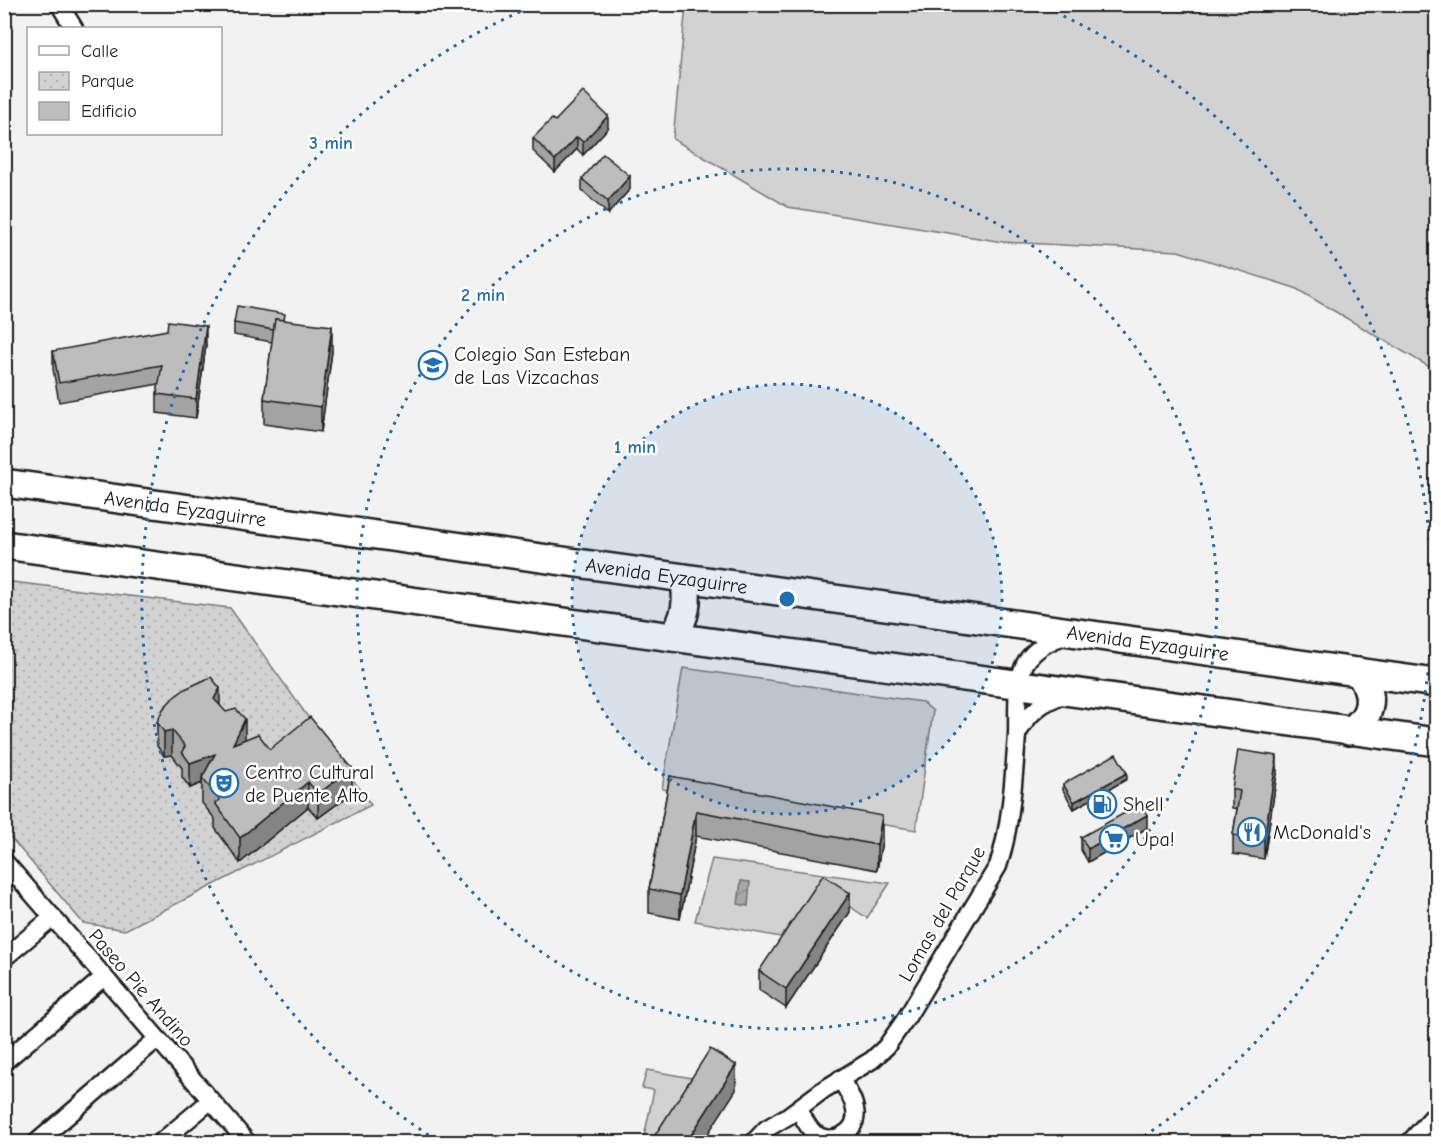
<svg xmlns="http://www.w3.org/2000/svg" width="1441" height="1147" font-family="'Comic Neue',sans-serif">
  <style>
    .grass { fill: #d2d2d2; stroke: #777; stroke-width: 1.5 }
    .park { fill: url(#park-dots); stroke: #777; stroke-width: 1.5 }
    .water { fill: url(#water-waves); stroke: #707070; stroke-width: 1.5 }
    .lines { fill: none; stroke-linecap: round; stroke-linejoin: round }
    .minor-casing { stroke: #1c1c1c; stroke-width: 21 }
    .primary-casing { stroke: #1c1c1c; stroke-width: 32 }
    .minor { stroke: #fff; stroke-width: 16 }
    .primary { stroke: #fff; stroke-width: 27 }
    .wall { fill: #a3a3a3; stroke: #1c1c1c; stroke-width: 1.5 }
    .shaded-wall { fill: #848484; stroke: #1c1c1c; stroke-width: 1.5 }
    .building { fill: #bdbdbd; stroke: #1c1c1c; stroke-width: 1.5 }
    .ring { fill: none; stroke: #1f6fb2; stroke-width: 3; stroke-dasharray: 3 6 }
    .labels { text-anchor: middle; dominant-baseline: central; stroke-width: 5; stroke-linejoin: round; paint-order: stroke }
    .poi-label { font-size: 20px; fill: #1c1c1c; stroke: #fff; text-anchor: start }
    .street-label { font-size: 20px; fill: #1c1c1c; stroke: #fff }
    .centre { fill: #1f6fb2; stroke: #fff; stroke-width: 3 }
    .ring-label { font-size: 18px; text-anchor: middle; font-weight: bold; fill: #1f6fb2; stroke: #fff; stroke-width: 5; stroke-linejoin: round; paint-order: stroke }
  </style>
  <defs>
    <pattern id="park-dots" width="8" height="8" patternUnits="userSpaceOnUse" patternTransform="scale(1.5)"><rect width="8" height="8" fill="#d2d2d2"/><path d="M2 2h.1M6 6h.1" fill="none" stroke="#b4b4b4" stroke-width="1.8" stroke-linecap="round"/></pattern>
    <pattern id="water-waves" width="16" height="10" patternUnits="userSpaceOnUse" patternTransform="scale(1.5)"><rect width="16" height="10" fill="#a8a8a8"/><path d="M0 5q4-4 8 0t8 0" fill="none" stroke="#888"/></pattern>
  </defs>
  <rect width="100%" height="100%" fill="#f2f2f2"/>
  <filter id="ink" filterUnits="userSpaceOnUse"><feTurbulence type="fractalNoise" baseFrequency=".0167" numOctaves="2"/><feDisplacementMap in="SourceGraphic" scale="12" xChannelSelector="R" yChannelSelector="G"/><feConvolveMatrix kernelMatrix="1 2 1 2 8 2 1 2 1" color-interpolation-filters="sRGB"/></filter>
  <g filter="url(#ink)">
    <g class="grass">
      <polygon points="686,5 1436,5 1436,376 1428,366 1295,288 1178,251 1003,242 788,207 673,139"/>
      <polygon points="683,668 922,702 933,711 916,830 662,789"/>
      <polygon points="712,859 890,883 867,918 821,887 780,937 695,921"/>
      <polygon points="647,1070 692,1078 651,1142 643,1142 654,1090 642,1088"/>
    </g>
    <polygon class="park" points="4,581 230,608 371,805 125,930 83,923 5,831"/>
    <polygon class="water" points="741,881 750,882 748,906 738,904"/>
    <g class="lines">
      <g class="minor-casing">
        <g id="minor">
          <polyline points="59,4 74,28"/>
          <path d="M1018,733C1029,712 1043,701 1066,694"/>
          <polyline points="4,861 247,1142"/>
          <polyline points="4,958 53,917"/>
          <polyline points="4,1062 104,977"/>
          <path d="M799,1109C803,1117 807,1127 814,1133C832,1147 860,1132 855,1109C853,1098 846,1088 840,1079"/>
          <polyline points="37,1142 157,1039"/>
          <polyline points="161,1142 210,1101"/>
          <path d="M754,1142L766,1129L788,1116L823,1090L872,1060L886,1047L907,1017L998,866C1011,828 1014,775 1017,735C1018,712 1014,683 1026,662C1035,648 1051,640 1067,635"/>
          <polyline points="1410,1142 1436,1113"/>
        </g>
      </g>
      <g class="primary-casing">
        <g id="primary">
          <path id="s1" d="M4,483L1436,683"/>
          <polyline points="4,545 1436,742"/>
          <path d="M673,637C686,617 689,601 684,578"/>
          <path d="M1349,731C1374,717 1375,692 1358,672"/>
        </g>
      </g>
      <use href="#minor" class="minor"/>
      <use href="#primary" class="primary"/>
    </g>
    <g class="wall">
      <polygon points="555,121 608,128 583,155 577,149 555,172 533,151 533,138"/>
      <polygon points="582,179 630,189 608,214 582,191"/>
      <polygon points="285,320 332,351 321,432 264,424 264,399 272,342 234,335 234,323"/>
      <polygon points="206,345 196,418 157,413 157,394 159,384 59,402 53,369 53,351"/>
      <polygon points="220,706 245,739 270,749 352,793 318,818 308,807 240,863 215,828 215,819 202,803 202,783 190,788 182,777 182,768 172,755 164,756 157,746 157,722"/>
      <polygon points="1277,774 1264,859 1233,854 1233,835 1237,809 1232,808 1232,789"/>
      <polygon points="670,776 882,840 877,870 696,836 680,919 649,913 649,889"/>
      <polygon points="1127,779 1074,809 1063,790 1063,784"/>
      <polygon points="1147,828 1088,862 1081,850 1081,837"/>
      <polygon points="850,912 786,1008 759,990 759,971"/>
    </g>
    <g class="shaded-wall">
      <polygon points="608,116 608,128 583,155 583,142"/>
      <polygon points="577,137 577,149 555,172 555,160"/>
      <polygon points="630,176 630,189 608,214 608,201"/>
      <polygon points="206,326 206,345 196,418 196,399"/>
      <polygon points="332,326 332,351 321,432 321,407"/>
      <polygon points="220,688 220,712 214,699"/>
      <polygon points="245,719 245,744 233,744"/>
      <polygon points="172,730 172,755 164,756 164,732"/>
      <polygon points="215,754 202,778 202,783 190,788 190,763"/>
      <polygon points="1277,756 1277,774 1264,859 1264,840"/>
      <polygon points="352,768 352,793 318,818 318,794"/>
      <polygon points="1127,773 1127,779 1074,809 1074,802"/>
      <polygon points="308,782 308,807 240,863 240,838"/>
      <polygon points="696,811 696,836 680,919 680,895"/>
      <polygon points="1147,815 1147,828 1088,862 1088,849"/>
      <polygon points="882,816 882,840 877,870 877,845"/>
      <polygon points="850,893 850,912 786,1008 786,989"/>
      <polygon points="736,1065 736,1090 702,1143 686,1143"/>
    </g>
    <g class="building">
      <polygon points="583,92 608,116 583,142 577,137 555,160 533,138 552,119 555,121"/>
      <polygon points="603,154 630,176 608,201 582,179"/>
      <polygon points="237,306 285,314 284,320 275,319 274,330 234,323"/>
      <polygon points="275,319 332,326 321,407 264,399"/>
      <polygon points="168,321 206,326 196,399 157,394 162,365 59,383 53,351 167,330"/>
      <polygon points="211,677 220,688 214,699 226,712 236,709 245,719 233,744 258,734 270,749 310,717 352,768 318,794 308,782 240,838 215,803 220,800 202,778 215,754 190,763 182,752 185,746 172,730 164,732 157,722 163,709 173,698 185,689"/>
      <polygon points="1238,750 1277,756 1264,840 1233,835 1240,791 1232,789"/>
      <polygon points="1116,754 1127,773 1074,802 1063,784"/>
      <polygon points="670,776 882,816 877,845 696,811 680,895 649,889"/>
      <polygon points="1141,804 1147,815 1088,849 1081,837"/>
      <polygon points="823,875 850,893 786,989 759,971"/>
      <polygon points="710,1049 736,1065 686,1143 650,1143"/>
    </g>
  </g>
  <circle cx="787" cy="599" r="215" fill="#1f6fb2" fill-opacity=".12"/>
  <g class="ring">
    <circle cx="787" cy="599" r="215"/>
    <circle cx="787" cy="599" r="430"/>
    <path d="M436 1140A645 645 0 0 1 535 5M1039 5A645 645 0 0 1 1138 1140"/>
  </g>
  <defs>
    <g id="school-ring" transform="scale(1.5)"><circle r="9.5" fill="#fff" stroke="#1f6fb2" stroke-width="1.5"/><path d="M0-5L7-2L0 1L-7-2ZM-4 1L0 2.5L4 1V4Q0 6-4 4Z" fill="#1f6fb2"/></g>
    <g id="theatre-ring" transform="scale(1.5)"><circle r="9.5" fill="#fff" stroke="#1f6fb2" stroke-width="1.5"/><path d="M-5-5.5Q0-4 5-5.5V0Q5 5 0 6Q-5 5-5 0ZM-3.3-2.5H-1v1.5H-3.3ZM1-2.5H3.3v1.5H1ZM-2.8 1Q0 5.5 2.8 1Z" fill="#1f6fb2"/></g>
    <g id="fuel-ring" transform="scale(1.5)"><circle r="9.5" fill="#fff" stroke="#1f6fb2" stroke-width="1.5"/><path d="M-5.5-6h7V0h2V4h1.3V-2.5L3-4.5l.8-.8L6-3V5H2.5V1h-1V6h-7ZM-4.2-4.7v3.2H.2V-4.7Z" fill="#1f6fb2"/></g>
    <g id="restaurant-ring" transform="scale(1.5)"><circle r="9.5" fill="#fff" stroke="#1f6fb2" stroke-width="1.5"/><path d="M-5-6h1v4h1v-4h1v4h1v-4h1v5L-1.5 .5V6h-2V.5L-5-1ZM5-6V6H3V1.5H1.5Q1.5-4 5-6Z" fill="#1f6fb2"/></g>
    <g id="supermarket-ring" transform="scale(1.5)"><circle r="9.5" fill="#fff" stroke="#1f6fb2" stroke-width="1.5"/><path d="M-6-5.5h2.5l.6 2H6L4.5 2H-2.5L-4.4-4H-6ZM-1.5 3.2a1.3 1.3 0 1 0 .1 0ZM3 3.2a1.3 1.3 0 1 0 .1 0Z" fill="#1f6fb2"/></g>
  </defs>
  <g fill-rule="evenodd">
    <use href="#school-ring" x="433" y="365"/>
    <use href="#theatre-ring" x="224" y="783"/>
    <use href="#fuel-ring" x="1102" y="804"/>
    <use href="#restaurant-ring" x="1252" y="832"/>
    <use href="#supermarket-ring" x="1114" y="839"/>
  </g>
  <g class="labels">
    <g class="poi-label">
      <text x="454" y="354">Colegio San Esteban<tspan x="454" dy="23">de Las Vizcachas</tspan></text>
      <text x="245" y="772">Centro Cultural<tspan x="245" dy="23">de Puente Alto</tspan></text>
      <text x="1123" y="804">Shell</text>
      <text x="1273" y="832">McDonald's</text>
      <text x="1135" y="839">Upa!</text>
    </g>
    <g class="street-label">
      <text stroke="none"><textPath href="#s1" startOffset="183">Avenida Eyzaguirre</textPath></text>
      <text stroke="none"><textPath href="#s1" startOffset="669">Avenida Eyzaguirre</textPath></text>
      <text stroke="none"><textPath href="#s1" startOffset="1155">Avenida Eyzaguirre</textPath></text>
      <text transform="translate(942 914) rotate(-60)">Lomas del Parque</text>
      <text transform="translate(141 988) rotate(49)">Paseo Pie Andino</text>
    </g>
  </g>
  <circle cx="787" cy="599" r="9" class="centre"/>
  <g class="ring-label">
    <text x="331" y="149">3 min</text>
    <text x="483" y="301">2 min</text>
    <text x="635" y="453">1 min</text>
  </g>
  <rect width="1441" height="1147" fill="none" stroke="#fff" stroke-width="24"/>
  <rect x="12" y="12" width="1417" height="1123" fill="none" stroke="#1c1c1c" stroke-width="2" filter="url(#ink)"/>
  <rect x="27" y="27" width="195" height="108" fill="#ffffff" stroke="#a4a4a4" stroke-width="1.5"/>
  <rect x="39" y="46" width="30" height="9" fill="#ffffff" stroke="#a4a4a4" stroke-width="1.5"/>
  <text x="81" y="57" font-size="18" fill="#1c1c1c">Calle</text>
  <rect x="39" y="72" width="30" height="18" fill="url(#park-dots)" stroke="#a4a4a4" stroke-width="1.5"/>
  <text x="81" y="87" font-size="18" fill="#1c1c1c">Parque</text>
  <rect x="39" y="102" width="30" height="18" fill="#bdbdbd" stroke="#a4a4a4" stroke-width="1.5"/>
  <text x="81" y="117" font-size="18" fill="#1c1c1c">Edificio</text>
</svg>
